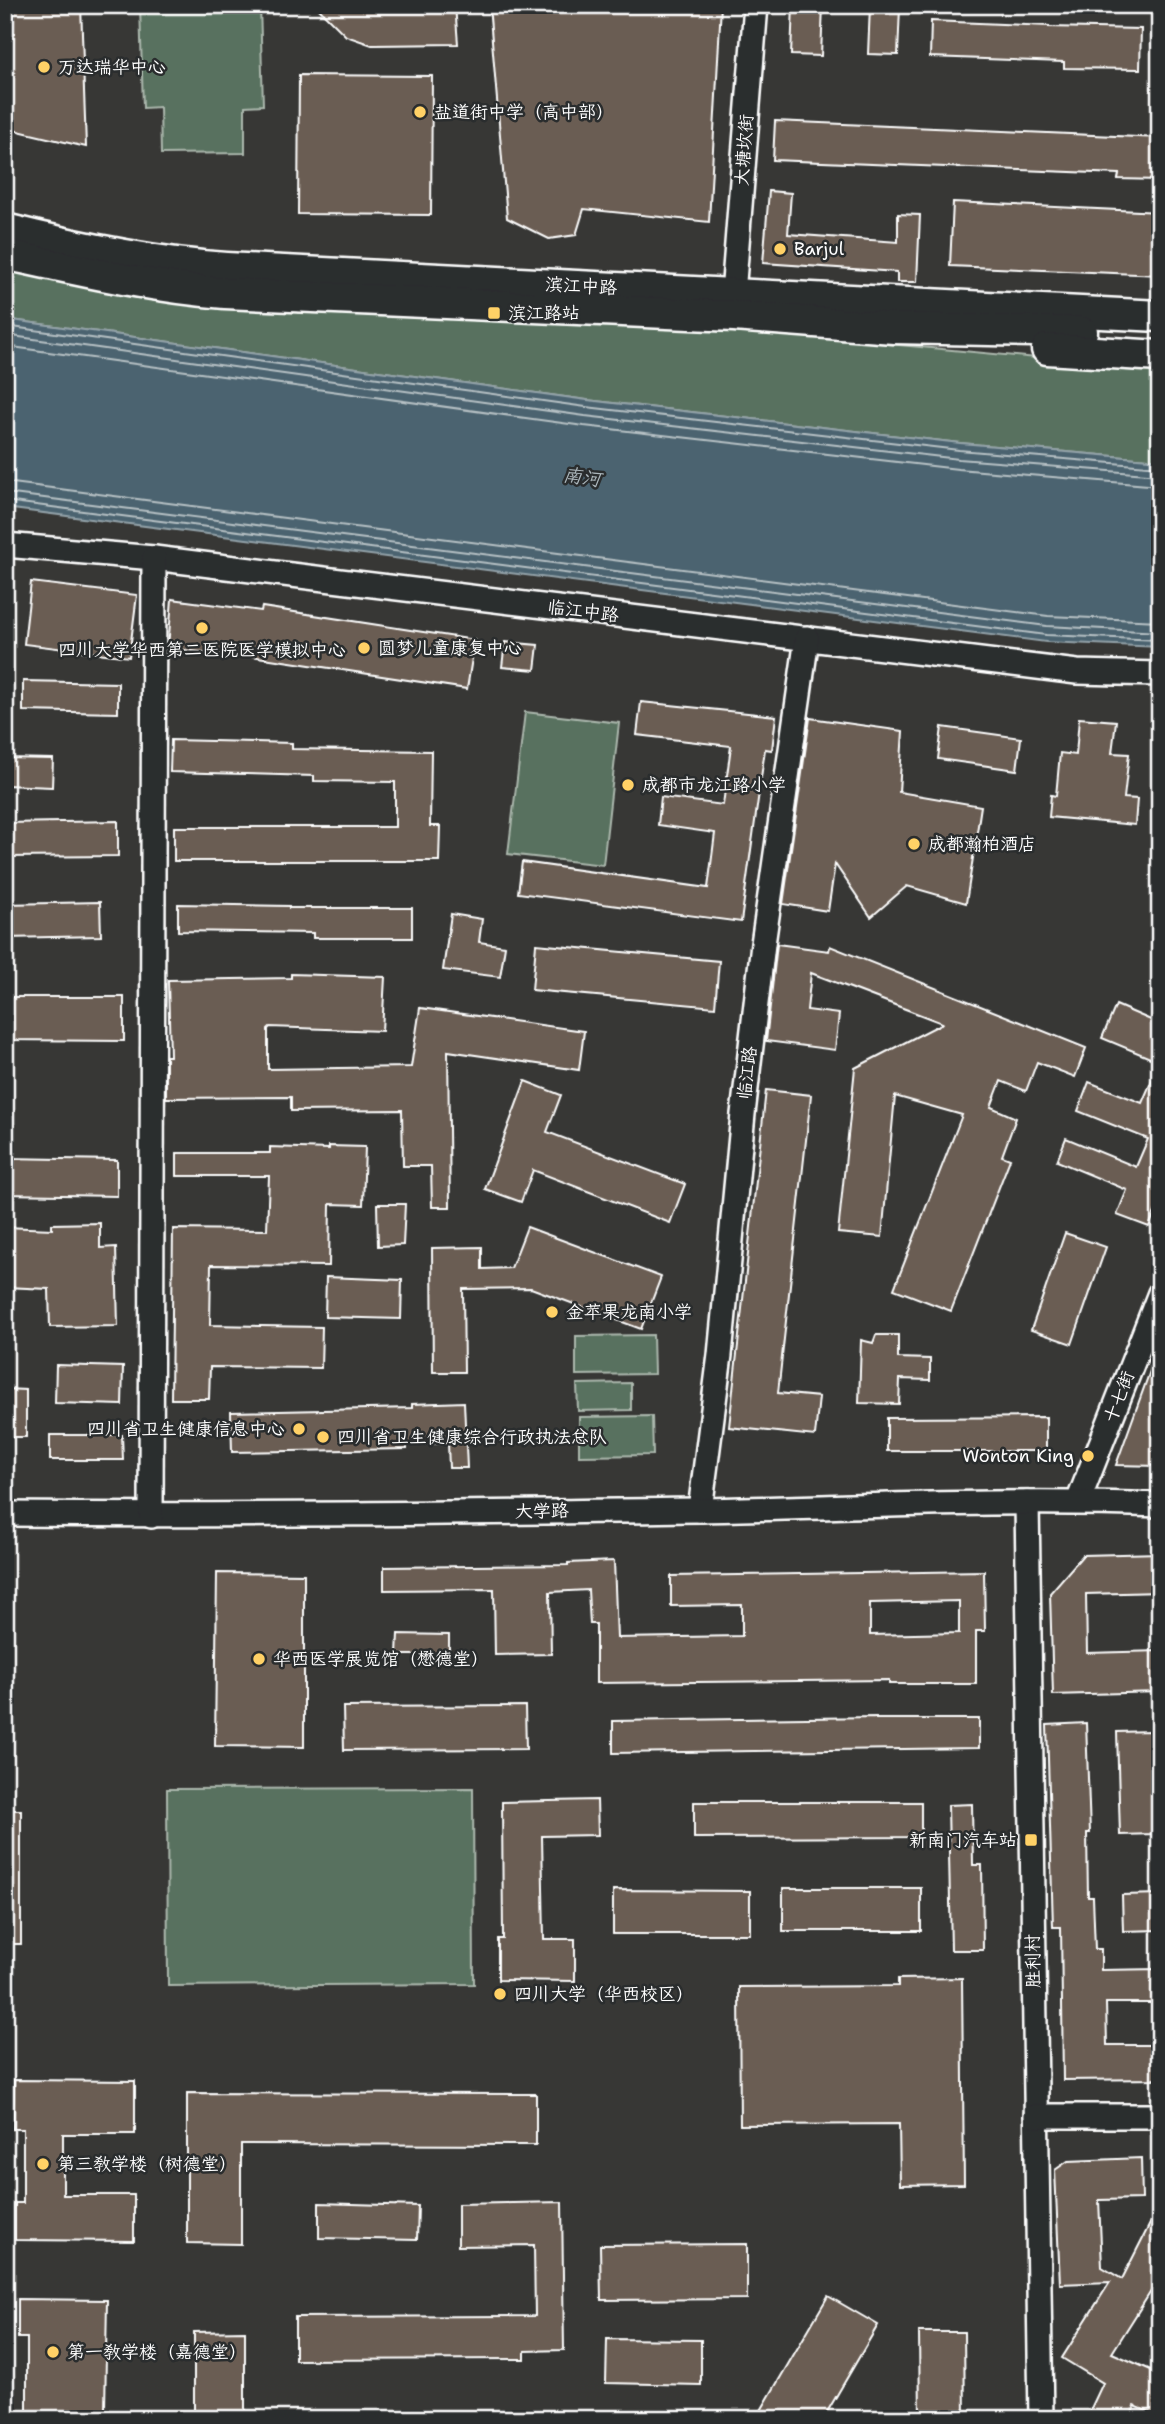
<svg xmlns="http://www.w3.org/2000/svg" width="1165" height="2424" font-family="'Shantell Sans','LXGW WenKai TC',sans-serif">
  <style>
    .green { fill: #59715e; stroke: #acb8ae; stroke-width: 2 }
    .water { fill: #4b646f; stroke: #93a2a9; stroke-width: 2 }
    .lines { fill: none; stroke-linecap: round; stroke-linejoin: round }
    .shore { stroke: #b7c1c5; stroke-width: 2 }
    .building { fill: #6b5d52; stroke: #fff; stroke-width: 2; fill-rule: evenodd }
    .minor-casing { stroke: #fff; stroke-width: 28 }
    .major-casing { stroke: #fff; stroke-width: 35 }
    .minor { stroke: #2a2d2e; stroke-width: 23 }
    .major { stroke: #2a2d2e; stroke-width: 30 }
    .poi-dot { fill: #ffd166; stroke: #2a2d2e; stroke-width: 2.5 }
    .labels { text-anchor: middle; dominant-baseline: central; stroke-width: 5; stroke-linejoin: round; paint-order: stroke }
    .poi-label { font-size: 18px; fill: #fff; stroke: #2a2d2e; text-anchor: start }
    .street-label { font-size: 18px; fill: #fff; stroke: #2a2d2e }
    .water-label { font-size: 19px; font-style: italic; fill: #aeb9be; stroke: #2a2d2e }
  </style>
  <rect width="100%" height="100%" fill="#373735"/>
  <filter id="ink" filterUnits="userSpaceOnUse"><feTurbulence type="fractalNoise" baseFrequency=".0143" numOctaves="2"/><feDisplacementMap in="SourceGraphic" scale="14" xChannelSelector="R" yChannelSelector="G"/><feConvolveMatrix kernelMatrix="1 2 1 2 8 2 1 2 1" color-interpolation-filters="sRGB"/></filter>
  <g filter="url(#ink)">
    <g class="green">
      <polygon points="140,5 260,5 263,105 245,106 245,153 161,154 160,107 143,108"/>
      <polygon points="5,260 1079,362 1160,366 1160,460 960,443 587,400 5,319"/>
      <polygon points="525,712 619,723 603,865 508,854"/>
      <polygon points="653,1335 654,1374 576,1375 576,1336"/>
      <polygon points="631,1383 631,1410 578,1411 577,1384"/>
      <polygon points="652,1416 653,1455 579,1456 579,1417"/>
      <polygon points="473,1788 474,1984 168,1986 167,1789"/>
    </g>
    <polygon class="water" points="5,319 587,400 960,443 1160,460 1160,647 1046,642 5,508"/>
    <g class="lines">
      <g class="shore">
        <polyline points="5,326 586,407 959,450 1160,467"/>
        <polyline points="5,335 585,416 959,459 1160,475"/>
        <polyline points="5,346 584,426 958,469 1160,486"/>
        <polyline points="5,482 1048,616 1160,621"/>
        <polyline points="5,493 1047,626 1160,632"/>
        <polyline points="5,501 1046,635 1160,640"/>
      </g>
    </g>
    <g class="building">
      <polygon points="5,5 81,5 86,147 5,128"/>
      <polygon points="315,5 455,5 458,44 372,45 346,36"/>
      <polygon points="489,5 721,5 709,222 584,209 576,235 549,239 507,218"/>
      <polygon points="793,5 823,5 821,56 791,55"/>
      <polygon points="870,6 900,7 898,55 868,54"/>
      <polygon points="931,21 1049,26 1049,27 1141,29 1140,69 1064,68 1064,62 930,57"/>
      <polygon points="299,75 432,76 431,215 298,214"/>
      <polygon points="775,121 1160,138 1160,180 1118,179 1119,174 773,160"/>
      <polygon points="769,191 791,193 788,234 898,242 898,214 920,215 917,282 897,282 897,272 763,263"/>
      <polygon points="953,202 1160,212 1160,275 950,266"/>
      <polygon points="31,582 137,595 129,657 24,644"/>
      <polygon points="172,599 261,611 262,607 475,640 467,689 232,653 232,656 168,648"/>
      <polygon points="505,642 538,645 535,670 502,667"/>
      <polygon points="23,681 118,683 118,713 23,711"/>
      <polygon points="641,702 776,716 772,750 765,749 741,922 518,893 522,862 708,888 715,833 658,825 661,797 723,805 731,746 637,735"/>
      <polygon points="810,718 903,731 899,792 981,806 966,903 907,886 871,917 835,864 828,911 783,904"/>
      <polygon points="1079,718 1116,721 1112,753 1129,754 1124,798 1137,799 1135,825 1049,817 1051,795 1056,796 1060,753 1076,755"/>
      <polygon points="942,727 1021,738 1017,770 938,759"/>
      <polygon points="171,740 292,743 292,749 431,751 430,826 440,826 439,861 174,861 174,827 395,827 395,782 314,781 314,776 170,772"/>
      <polygon points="5,758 53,759 52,787 5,785"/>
      <polygon points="118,821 118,856 5,857 5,823"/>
      <polygon points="100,902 101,936 5,938 5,904"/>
      <polygon points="178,904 289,906 289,908 412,908 412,938 313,938 313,933 178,931"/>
      <polygon points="451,914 482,919 479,942 505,946 500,977 443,970"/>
      <polygon points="536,944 719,961 715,1007 532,990"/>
      <polygon points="777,944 829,951 830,946 1086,1048 1075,1077 1037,1062 1026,1091 1001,1081 991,1107 1016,1118 1002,1156 1010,1159 951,1311 894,1289 962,1115 895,1096 882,1237 838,1233 855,1068 935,1027 938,1027 942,1023 811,973 807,1010 839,1014 835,1050 766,1041"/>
      <polygon points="291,974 385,977 382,1031 270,1027 268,1029 268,1069 411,1067 420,1008 584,1031 579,1070 448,1051 450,1207 432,1207 431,1166 403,1166 402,1110 291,1111 291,1097 166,1098 166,1056 170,1056 168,980 291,978"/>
      <polygon points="5,997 124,997 124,1041 5,1040"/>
      <polygon points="1116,1005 1160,1024 1160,1200 1149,1227 1117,1215 1127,1190 1057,1161 1066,1138 1136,1167 1148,1139 1078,1111 1089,1082 1142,1103 1160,1062 1102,1038"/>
      <polygon points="525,1081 561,1095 547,1132 685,1184 670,1223 533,1170 521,1202 485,1189"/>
      <polygon points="766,1090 811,1095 778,1393 819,1397 815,1436 729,1427"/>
      <polygon points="329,1146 365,1147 363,1205 330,1204 329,1266 211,1265 210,1325 322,1327 321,1368 210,1367 209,1399 171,1399 173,1229 267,1230 269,1176 177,1176 177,1153 270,1153 270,1147 329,1149"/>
      <polygon points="5,1158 117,1160 117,1196 5,1194"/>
      <polygon points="377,1204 405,1204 403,1245 378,1246"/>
      <polygon points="100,1223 100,1248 116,1247 118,1326 50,1327 49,1289 5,1287 5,1227 52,1229 52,1224"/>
      <polygon points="527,1227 661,1277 641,1329 531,1288 463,1289 464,1372 433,1372 432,1248 482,1247 482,1269 511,1268"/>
      <polygon points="1065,1233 1106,1247 1072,1344 1031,1330"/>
      <polygon points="326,1277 402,1280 401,1319 325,1317"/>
      <polygon points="876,1335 898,1335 898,1358 930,1359 930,1380 900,1379 899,1404 859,1403 861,1340 873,1343"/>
      <polygon points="1158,1349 1160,1349 1160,1466 1116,1465"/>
      <polygon points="56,1365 123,1367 122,1405 55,1403"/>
      <polygon points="5,1389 26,1390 26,1437 5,1437"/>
      <polygon points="464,1402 467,1468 449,1468 448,1443 407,1445 407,1449 232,1452 231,1412 412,1408 412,1404"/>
      <polygon points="1046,1417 1046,1451 887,1451 887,1418"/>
      <polygon points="50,1435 122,1435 123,1460 50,1460"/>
      <polygon points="1160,1553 1160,1592 1086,1594 1087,1653 1160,1651 1160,1692 1053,1695 1050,1593 1083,1555"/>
      <path d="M614,1561L617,1638L742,1636V1605L671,1606V1576L984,1571L985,1631H976V1684H889V1680L596,1683V1624H590L588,1590L550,1592L551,1654L495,1655L494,1589L384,1590V1567L568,1565V1563ZM959,1601V1633L870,1635V1603Z"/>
      <polygon points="217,1573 304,1574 304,1747 215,1746"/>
      <polygon points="398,1634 449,1635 449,1655 397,1655"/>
      <polygon points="525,1706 526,1749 344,1750 343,1707"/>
      <polygon points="876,1717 876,1719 979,1719 979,1748 613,1753 613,1721"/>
      <polygon points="1086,1723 1090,1833 1087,1833 1088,1897 1093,1897 1095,1949 1101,1949 1101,1970 1160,1969 1160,2003 1106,2003 1107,2045 1160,2045 1160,2079 1063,2080 1061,1927 1053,1927 1047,1725"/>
      <polygon points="1151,1731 1155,1834 1120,1835 1117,1732"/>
      <polygon points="597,1800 598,1835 542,1836 544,1939 575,1939 575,1981 498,1980 498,1939 503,1939 502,1802"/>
      <polygon points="694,1802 921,1802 921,1837 694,1838"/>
      <polygon points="972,1804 973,1865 982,1865 983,1950 951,1950 948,1805"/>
      <rect x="5" y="1810" width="16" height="134"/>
      <rect x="783" y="1888" width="138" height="43"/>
      <polygon points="613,1890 750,1891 750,1934 613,1934"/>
      <polygon points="1160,1894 1160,1930 1123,1931 1122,1895"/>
      <polygon points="962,1978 964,2184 900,2185 899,2124 740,2125 739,1987 898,1986 898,1979"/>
      <polygon points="14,2080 135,2081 135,2134 63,2134 63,2195 134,2195 134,2241 15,2240 15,2203 23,2203 23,2129 13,2129"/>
      <polygon points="187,2093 536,2094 536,2145 241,2144 241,2244 187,2243"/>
      <polygon points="1141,2158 1142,2199 1099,2200 1102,2267 1122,2279 1160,2204 1160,2277 1112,2353 1160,2374 1160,2417 1135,2406 1129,2419 1086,2419 1103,2383 1062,2358 1110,2282 1060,2284 1055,2170 1068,2161"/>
      <polygon points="562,2202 564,2350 525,2351 525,2359 295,2360 295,2317 535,2316 534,2245 458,2246 458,2204"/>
      <polygon points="319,2203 418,2206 417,2240 319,2238"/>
      <polygon points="747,2244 747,2299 601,2300 600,2245"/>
      <polygon points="828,2296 878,2325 823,2419 756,2419"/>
      <polygon points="18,2299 107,2300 105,2410 76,2409 76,2419 27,2419 27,2338 18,2338"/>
      <polygon points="245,2331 245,2419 194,2419 194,2332"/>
      <polygon points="919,2332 964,2332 965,2419 920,2419"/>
      <polygon points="607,2339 701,2340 701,2385 606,2383"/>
    </g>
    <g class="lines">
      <g class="minor-casing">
        <g id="minor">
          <polyline points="733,294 756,5"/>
          <polyline points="5,545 154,558 1077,672 1160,674"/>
          <polyline points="1078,1502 1160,1293"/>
          <polyline points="1027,1503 1041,2419"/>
          <polyline points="700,1510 720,1355 743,1114 763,944 807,638"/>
          <path d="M5,1514C237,1516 470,1513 702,1510C854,1507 1007,1499 1160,1505"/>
          <polyline points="151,1516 154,558"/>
          <polyline points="1036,2116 1160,2116"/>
        </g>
      </g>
      <g class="major-casing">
        <g id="major">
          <path d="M5,229C77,247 152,263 226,268L1160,316"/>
          <path d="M5,254C78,270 150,287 225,293L734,316L894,328L1082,332"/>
          <polyline points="1047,349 1160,356"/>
        </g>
      </g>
      <use href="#minor" class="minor"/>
      <use href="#major" class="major"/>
    </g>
  </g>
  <g class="poi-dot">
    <circle cx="44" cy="67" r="7"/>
    <circle cx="420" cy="112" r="7"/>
    <circle cx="780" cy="249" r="7"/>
    <rect x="487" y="306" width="14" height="14" rx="3.5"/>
    <circle cx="202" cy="628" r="7"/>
    <circle cx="364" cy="648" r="7"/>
    <circle cx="628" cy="785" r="7"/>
    <circle cx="914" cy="844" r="7"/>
    <circle cx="552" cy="1312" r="7"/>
    <circle cx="299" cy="1429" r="7"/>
    <circle cx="323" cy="1437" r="7"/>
    <circle cx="1088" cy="1456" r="7"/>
    <circle cx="259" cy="1659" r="7"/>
    <rect x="1024" y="1833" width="14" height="14" rx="3.5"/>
    <circle cx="500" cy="1994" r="7"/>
    <circle cx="43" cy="2164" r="7"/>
    <circle cx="53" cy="2352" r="7"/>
  </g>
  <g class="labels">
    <g class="poi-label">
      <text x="58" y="67">万达瑞华中心</text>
      <text x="434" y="112">盐道街中学（高中部）</text>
      <text x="794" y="249">Barjul</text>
      <text x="508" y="313">滨江路站</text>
      <text x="378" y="648">圆梦儿童康复中心</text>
      <text x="202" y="650" text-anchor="middle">四川大学华西第二医院医学模拟中心</text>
      <text x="642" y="785">成都市龙江路小学</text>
      <text x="928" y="844">成都瀚柏酒店</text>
      <text x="566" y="1312">金苹果龙南小学</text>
      <text x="285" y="1429" text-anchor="end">四川省卫生健康信息中心</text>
      <text x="337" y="1437">四川省卫生健康综合行政执法总队</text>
      <text x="1074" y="1456" text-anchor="end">Wonton King</text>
      <text x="273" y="1659">华西医学展览馆（懋德堂）</text>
      <text x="1017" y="1840" text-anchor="end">新南门汽车站</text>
      <text x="514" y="1994">四川大学（华西校区）</text>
      <text x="57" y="2164">第三教学楼（树德堂）</text>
      <text x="67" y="2352">第一教学楼（嘉德堂）</text>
    </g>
    <g class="street-label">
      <text transform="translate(744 150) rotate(-86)">大塘坎街</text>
      <text transform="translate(581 286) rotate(3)">滨江中路</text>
      <text transform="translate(583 611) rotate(7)">临江中路</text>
      <text transform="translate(747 1073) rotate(-83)">临江路</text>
      <text transform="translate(1119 1397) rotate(-69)">十七街</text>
      <text transform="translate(542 1511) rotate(-1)">大学路</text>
      <text transform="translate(1033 1961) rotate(-91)">胜利村</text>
    </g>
    <g class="water-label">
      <text transform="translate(582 477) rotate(8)">南河</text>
    </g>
  </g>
  <rect width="1165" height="2424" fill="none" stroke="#2a2d2e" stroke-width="28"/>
  <rect x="14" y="14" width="1137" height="2396" fill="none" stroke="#fff" stroke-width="2.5" filter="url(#ink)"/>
</svg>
